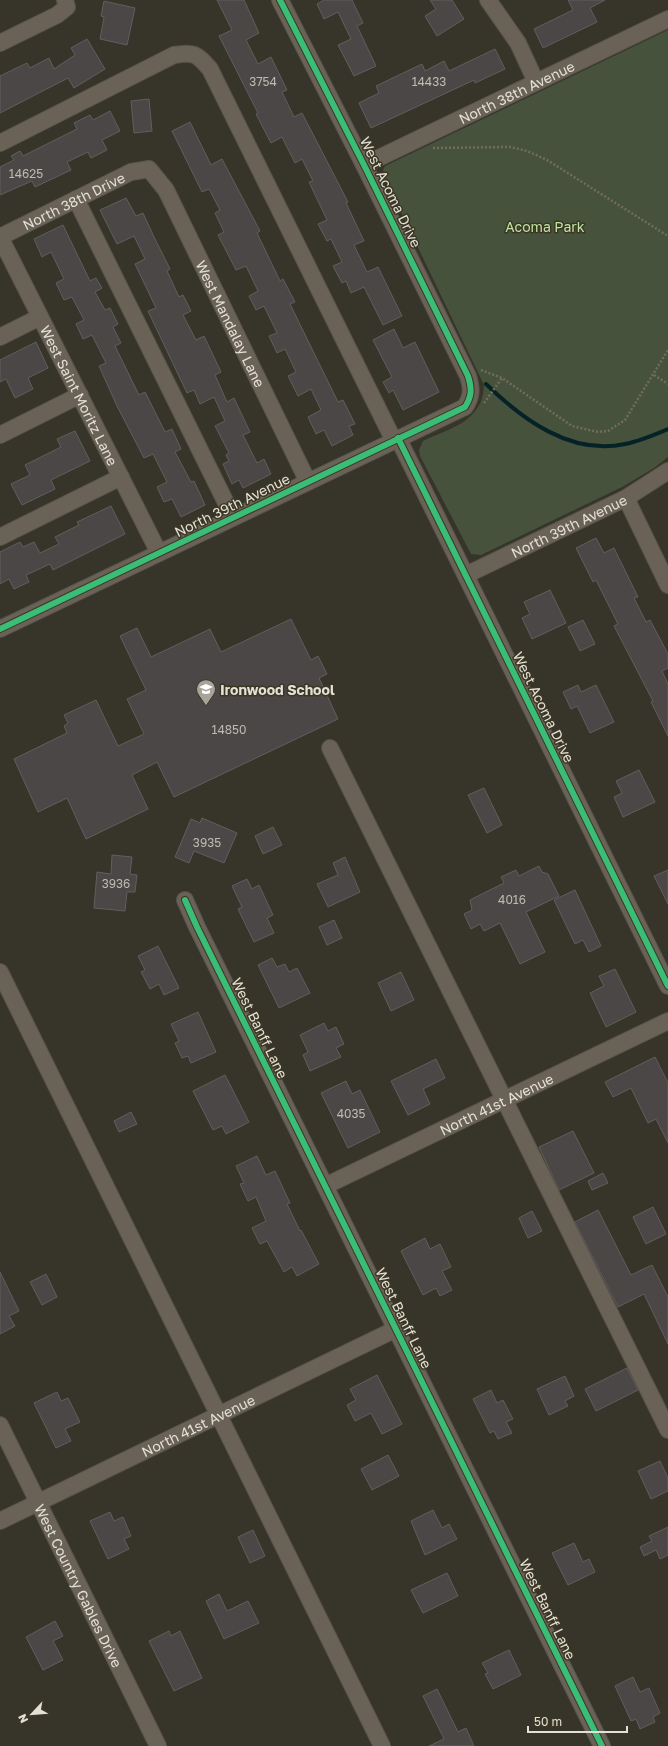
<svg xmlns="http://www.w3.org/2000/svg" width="668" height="1746" font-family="'Golos Text',sans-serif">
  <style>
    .green { fill: #47523c }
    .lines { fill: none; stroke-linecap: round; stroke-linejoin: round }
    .stream { stroke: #052227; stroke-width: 4 }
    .building { fill: #4b4746; stroke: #615e5d }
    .minor-casing { stroke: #55524a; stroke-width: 18 }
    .path { stroke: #726b62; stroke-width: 2.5; stroke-dasharray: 2 2; stroke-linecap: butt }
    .minor { stroke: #6b6257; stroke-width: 16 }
    .cycleway-casing { stroke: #3c3725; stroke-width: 8 }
    .cycleway { stroke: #3abd76; stroke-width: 6 }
    .labels { text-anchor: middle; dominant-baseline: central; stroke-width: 3; stroke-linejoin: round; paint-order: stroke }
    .number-label { font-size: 12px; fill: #bdbab1 }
    .street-label { font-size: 14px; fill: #e3e0d5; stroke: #3c3725 }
    .park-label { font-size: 14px; fill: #bde5a1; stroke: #3c3725 }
    .poi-label { font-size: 14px; font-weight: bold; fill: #e3e0d5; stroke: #3c3725; text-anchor: start }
  </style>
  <rect width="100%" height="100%" fill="#37342a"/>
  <path class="green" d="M668,30V457L654,468L622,487L481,555L471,554L420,456L419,450L423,441C451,428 483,421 484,385L385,179L383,170L385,166Z"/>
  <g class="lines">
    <path class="stream" d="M486,384C522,419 571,456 625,444C640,441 654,435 668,429"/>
  </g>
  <g class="building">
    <polygon points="217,0 244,0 259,33 246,40 258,64 271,57 287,90 282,92 294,117 302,113 348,202 346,203 364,241 354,245 367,272 378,267 402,316 383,325 364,287 351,293 346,281 342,283 333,266 342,262 331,239 327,241 318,224 327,220 309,182 313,181 302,159 295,163 282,137 271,143 256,114 258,113 219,36 232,30"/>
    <polygon points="324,0 352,0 363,23 357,26 376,66 354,76 338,45 351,39 338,12 324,19 317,4"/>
    <polygon points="430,0 452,0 464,19 437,36 425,16 436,9"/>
    <polygon points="568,0 605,0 590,8 597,22 543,48 534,29 573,10"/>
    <polygon points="104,1 135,8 127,45 100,39 104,17 101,16"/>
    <polygon points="87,39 105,69 74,88 68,78 0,113 0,76 27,63 30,68 49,58 54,69 75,55 71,48"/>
    <polygon points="495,49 505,69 475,83 474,80 371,128 359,103 379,93 376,86 422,64 425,71 444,61 449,71"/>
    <polygon points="149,99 152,131 134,133 131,101"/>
    <polygon points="110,111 120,131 102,140 107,150 91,158 88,152 67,162 71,170 35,187 32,181 0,195 0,167 14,160 11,156 20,151 23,156 77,129 74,123 90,115 93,120"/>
    <polygon points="190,122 211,165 222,159 260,231 257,233 280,281 283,279 295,302 290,304 338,402 343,400 355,424 349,426 353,435 332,446 324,430 316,434 308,417 321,410 311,389 298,396 288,376 296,372 285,349 277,353 269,336 277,333 264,306 256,310 249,296 258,291 246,266 236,270 218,235 224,232 215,213 220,210 209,189 202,192 172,131"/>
    <polygon points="126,198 136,216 143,213 154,237 170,269 167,271 179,297 183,295 191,311 183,315 196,340 204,336 221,372 215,375 227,402 234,398 250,432 243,435 257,463 264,459 271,474 243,488 239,480 232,484 223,464 229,461 226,455 229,453 215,426 225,421 214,397 200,404 194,390 187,393 148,311 156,308 135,264 145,259 134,236 117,244 100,210"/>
    <polygon points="63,225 90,281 96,278 102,288 95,292 105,310 110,308 118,324 113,327 121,343 115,346 139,395 145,392 165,432 172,429 181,449 175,452 191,482 194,481 205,505 181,517 172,499 164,502 157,487 167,482 153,454 144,458 117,406 99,366 106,363 92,335 83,339 76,324 84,320 72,297 64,300 56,283 64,279 51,252 42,257 34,239"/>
    <polygon points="394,329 403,348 415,342 439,392 403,410 393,390 389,393 383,382 392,377 373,340"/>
    <polygon points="36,342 48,368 28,378 33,389 15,398 6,379 0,382 0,360"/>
    <polygon points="75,431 90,461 51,480 55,489 22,505 11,484 30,475 25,465 61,447 57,439"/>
    <polygon points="111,506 125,534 53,570 50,564 26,575 29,582 14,589 9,579 0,584 0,552 20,542 23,547 34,542 40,553 59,544 55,537 79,525 77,522"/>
    <polygon points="596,538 604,553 614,548 638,597 634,598 646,622 650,620 668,654 668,668 662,671 668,684 668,736 651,702 653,701 614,626 618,624 596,580 593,582 576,548"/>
    <polygon points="550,590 566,623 532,639 522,618 530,614 524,602"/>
    <polygon points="291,619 311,660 318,656 327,674 319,678 338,719 174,797 157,762 132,775 148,809 86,839 67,798 38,812 14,759 67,733 64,726 68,723 64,715 96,700 118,746 144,734 127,699 146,690 120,636 137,628 151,657 210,629 221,652"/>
    <polygon points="583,620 595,644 580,651 568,627"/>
    <polygon points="578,685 581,692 596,685 614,722 590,733 577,706 571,709 563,692"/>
    <polygon points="639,770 655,802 623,817 614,797 622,793 616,781"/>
    <polygon points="484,788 502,825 487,833 468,795"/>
    <polygon points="202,818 237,833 224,863 194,851 189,863 175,857 191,819 200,823"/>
    <polygon points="273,827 282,845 263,854 255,836"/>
    <polygon points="112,855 132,857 130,874 137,875 135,892 127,892 125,911 94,908 97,872 111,874"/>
    <polygon points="345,857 360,892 328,907 317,884 338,875 333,863"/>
    <polygon points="539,866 542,872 548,874 559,896 526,912 545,952 520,964 500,923 484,931 480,924 471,929 464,914 472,910 470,900 504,883 501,877 516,870 519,876"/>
    <polygon points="668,870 668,904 654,876"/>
    <polygon points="247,879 252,889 259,885 273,915 267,918 274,933 254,942 238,909 242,907 232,886"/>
    <polygon points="575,890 601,946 589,952 583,940 575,944 554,900"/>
    <polygon points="334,920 342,938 327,945 319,927"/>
    <polygon points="158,946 179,988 164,995 159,984 150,989 141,972 145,970 138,956"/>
    <polygon points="272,958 277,967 285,964 289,972 297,968 310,993 279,1008 258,965"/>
    <polygon points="615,969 636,1012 606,1027 590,993 604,986 599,976"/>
    <polygon points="401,972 414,1000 391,1011 378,983"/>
    <polygon points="198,1012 216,1052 191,1063 188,1056 182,1058 175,1043 179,1041 171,1024"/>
    <polygon points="324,1023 328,1031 336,1027 344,1044 336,1048 341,1057 310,1071 303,1055 308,1052 300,1035"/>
    <polygon points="655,1057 668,1083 668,1143 656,1119 648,1123 631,1088 613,1097 605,1082"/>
    <polygon points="436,1059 445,1078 423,1089 430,1104 408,1115 391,1081"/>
    <polygon points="225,1075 249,1122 226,1134 222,1126 213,1130 193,1091"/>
    <polygon points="346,1081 352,1094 360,1090 380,1132 348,1148 321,1093"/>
    <polygon points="131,1112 137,1124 119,1132 114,1121"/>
    <polygon points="573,1131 594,1173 559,1190 539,1147"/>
    <polygon points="257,1156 266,1175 275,1171 290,1203 287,1204 300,1231 301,1230 319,1264 297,1276 292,1267 284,1272 267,1241 260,1244 252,1228 266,1221 256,1197 248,1201 240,1184 244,1183 236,1166"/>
    <polygon points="603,1173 608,1183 592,1190 588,1181"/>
    <polygon points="653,1207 666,1234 646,1244 633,1217"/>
    <polygon points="598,1210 631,1275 652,1265 668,1297 668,1344 644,1294 618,1307 575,1222"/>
    <polygon points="532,1211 542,1231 528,1238 519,1218"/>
    <polygon points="425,1238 430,1249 440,1244 451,1267 442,1271 452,1290 440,1296 436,1288 423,1295 401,1251"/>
    <polygon points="0,1272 19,1311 9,1316 15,1326 0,1334"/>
    <polygon points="46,1274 57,1297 42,1305 30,1282"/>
    <polygon points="627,1368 638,1390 596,1411 585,1389"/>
    <polygon points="377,1375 402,1424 382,1434 371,1413 355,1421 347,1405 356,1400 350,1389"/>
    <polygon points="565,1376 574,1396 565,1401 568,1406 549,1415 537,1389"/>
    <polygon points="491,1390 497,1403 503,1400 513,1419 506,1422 512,1433 498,1439 494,1431 490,1433 473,1399"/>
    <polygon points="57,1392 61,1401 68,1398 80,1422 65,1429 71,1441 56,1448 34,1403"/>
    <polygon points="388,1455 399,1476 372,1490 361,1469"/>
    <polygon points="660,1461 668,1478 668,1491 651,1499 638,1471"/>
    <polygon points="433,1510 442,1528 449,1524 457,1539 425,1555 411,1521"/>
    <polygon points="110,1512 114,1521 123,1517 131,1536 124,1539 129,1549 108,1559 90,1521"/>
    <polygon points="668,1527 668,1555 660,1559 656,1550 644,1556 640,1547 652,1541 649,1536"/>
    <polygon points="253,1530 265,1556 250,1563 238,1537"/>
    <polygon points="574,1543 583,1562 589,1559 595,1572 568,1585 552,1553"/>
    <polygon points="447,1573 458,1596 423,1613 411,1590"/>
    <polygon points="219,1594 227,1611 248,1601 259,1623 224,1639 206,1601"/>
    <polygon points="55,1621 63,1636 53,1641 63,1660 43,1670 26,1637"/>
    <polygon points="169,1631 171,1636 180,1631 202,1678 174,1691 149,1641"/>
    <polygon points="509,1650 521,1675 493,1689 485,1674 488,1673 482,1663"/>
    <polygon points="633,1677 640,1692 649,1688 660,1713 653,1717 655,1722 640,1729 636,1719 631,1721 615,1686"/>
    <polygon points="437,1689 458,1732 466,1728 474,1746 429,1746 444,1739 423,1696"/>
  </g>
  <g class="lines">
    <g class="minor-casing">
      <g id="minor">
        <polyline points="488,0 518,43 536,82"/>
        <polyline points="0,43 57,15 67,7 65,0"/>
        <path d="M0,143L174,55C194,52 196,53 210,69L394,441"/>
        <path id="s1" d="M364,165L668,19"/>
        <polyline points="76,199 233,517"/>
        <path id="s2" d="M0,237L131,172L149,169L166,190L308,482"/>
        <path id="s3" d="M0,237L159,553"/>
        <polyline points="0,337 40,317"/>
        <polyline points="0,435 80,395"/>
        <polyline points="398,438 668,986"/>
        <polyline points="626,498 668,585"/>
        <polyline points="0,537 121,477"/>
        <path id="s4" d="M466,575L626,498L668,471"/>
        <path d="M0,629L465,407C472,396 472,389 468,376L364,165L280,0"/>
        <polyline points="330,748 668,1430"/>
        <polyline points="185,900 197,927 602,1746"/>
        <polyline points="0,972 382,1746"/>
        <path id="s5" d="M325,1186L668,1021"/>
        <path id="s6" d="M0,1425L158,1746"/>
        <path id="s7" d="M0,1521L396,1329"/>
      </g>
    </g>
    <g class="path">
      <polyline points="433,148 510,147 527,151 547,160 668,236"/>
      <polyline points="481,370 502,378 572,426 598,432 608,431 625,420 668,350"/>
      <polyline points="654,375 668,384"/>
      <polyline points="484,403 502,378"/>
    </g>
    <use href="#minor" class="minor"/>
    <g class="cycleway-casing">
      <g id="cycleway">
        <polyline points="398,438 668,986"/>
        <path d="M0,629L465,407C472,396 472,389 468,376L364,165L280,0"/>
        <polyline points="185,900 197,927 602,1746"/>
      </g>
    </g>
    <use href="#cycleway" class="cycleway"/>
  </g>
  <defs>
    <g id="school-pin" transform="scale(1)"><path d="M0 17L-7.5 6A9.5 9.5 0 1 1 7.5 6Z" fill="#a7a499" stroke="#3c3725"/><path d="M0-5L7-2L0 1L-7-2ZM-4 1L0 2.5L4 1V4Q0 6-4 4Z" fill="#fff"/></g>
  </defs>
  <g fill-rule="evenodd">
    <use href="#school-pin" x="206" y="689"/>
  </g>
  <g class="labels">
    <g class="number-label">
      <text x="263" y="81">3754</text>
      <text x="429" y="81">14433</text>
      <text x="26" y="173">14625</text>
      <text x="229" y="729">14850</text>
      <text x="207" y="842">3935</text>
      <text x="116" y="883">3936</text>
      <text x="512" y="899">4016</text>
      <text x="351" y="1113">4035</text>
    </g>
    <g class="street-label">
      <text stroke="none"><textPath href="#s1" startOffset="169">North 38th Avenue</textPath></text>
      <text transform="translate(391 192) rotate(64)">West Acoma Drive</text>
      <text stroke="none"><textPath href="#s2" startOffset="82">North 38th Drive</textPath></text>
      <text stroke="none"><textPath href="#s2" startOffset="340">West Mandalay Lane</textPath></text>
      <text stroke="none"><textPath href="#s3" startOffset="177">West Saint Moritz Lane</textPath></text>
      <text transform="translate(232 505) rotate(-26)">North 39th Avenue</text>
      <text stroke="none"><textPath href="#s4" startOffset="114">North 39th Avenue</textPath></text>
      <text transform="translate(544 707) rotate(64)">West Acoma Drive</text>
      <text transform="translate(260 1028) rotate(64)">West Banff Lane</text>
      <text stroke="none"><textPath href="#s5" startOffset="190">North 41st Avenue</textPath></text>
      <text transform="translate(404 1318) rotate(64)">West Banff Lane</text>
      <text stroke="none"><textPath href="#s7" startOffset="220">North 41st Avenue</textPath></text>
      <text stroke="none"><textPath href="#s6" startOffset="179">West Country Gables Drive</textPath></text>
      <text transform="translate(548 1609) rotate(64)">West Banff Lane</text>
    </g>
    <g class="park-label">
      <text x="545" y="226">Acoma Park</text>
    </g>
    <g class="poi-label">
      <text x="220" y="689">Ironwood School</text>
    </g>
  </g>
  <g transform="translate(32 1714) rotate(244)" stroke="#3c3725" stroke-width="3" paint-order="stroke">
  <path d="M0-3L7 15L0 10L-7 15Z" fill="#e3e0d5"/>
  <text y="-6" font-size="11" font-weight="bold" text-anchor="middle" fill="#e3e0d5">N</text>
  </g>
  <path d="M528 1726v6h99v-6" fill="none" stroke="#e3e0d5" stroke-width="2"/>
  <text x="534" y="1726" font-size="12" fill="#e3e0d5" stroke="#3c3725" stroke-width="3" paint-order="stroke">50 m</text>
</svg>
